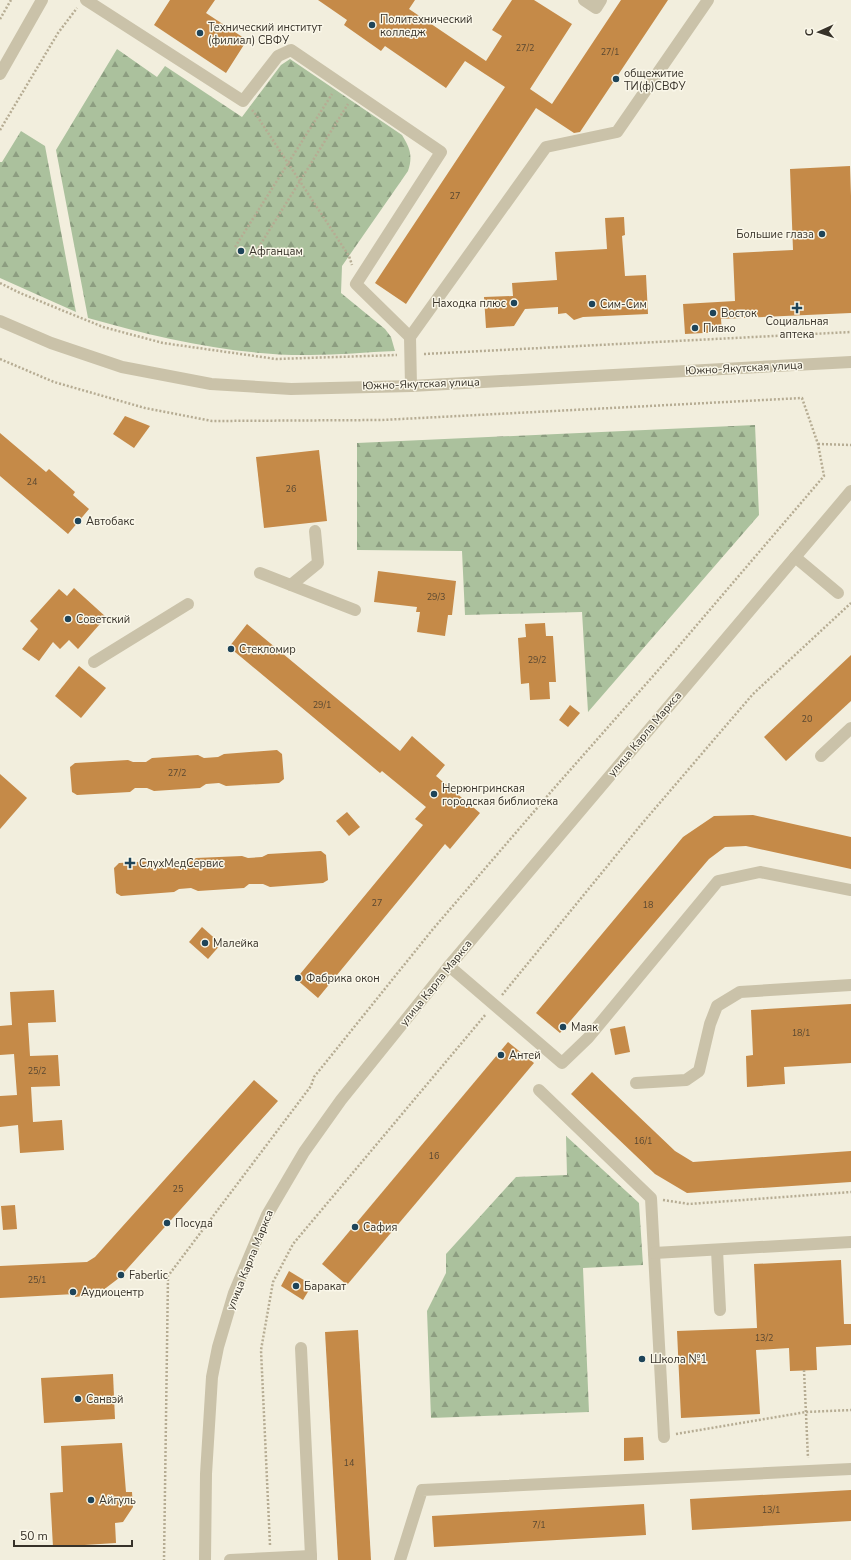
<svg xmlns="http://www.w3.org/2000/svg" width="851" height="1560" font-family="'Nunito Sans',sans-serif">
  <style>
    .forest { fill: url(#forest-firs) }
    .building { fill: #c58a48 }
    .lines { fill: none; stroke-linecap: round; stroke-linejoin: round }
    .path { stroke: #b6ac93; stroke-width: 2.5; stroke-dasharray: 2 2; stroke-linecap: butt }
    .minor { stroke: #cac2a9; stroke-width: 12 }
    .poi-dot { fill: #1e4459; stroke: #faf7e9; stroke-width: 1.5 }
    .labels { text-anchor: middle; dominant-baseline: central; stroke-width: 3; stroke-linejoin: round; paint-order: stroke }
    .number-label { font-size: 9px; fill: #5a4831 }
    .poi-label { font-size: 11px; fill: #373229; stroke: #faf7e9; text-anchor: start }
    .street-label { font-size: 11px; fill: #373229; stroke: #faf7e9 }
  </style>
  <defs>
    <pattern id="forest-firs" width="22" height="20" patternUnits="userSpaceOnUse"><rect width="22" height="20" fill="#abc19d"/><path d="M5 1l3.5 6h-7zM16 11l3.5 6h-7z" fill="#8c9d80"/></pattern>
  </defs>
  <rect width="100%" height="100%" fill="#f2eedd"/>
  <g class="forest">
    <path d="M117,49L157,77L165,66L242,117L281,65L290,59L402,135C410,148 413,156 408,171L342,266L341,293L385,329L391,337L395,351C367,352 338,355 310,355C237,356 158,338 88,318L56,150Z"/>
    <polygon points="21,131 45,146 76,312 0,278 0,162 2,162"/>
    <polygon points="755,425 759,515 588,712 582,612 465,615 462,551 357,550 357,443"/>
    <polygon points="566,1136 639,1203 643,1265 583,1268 589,1412 431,1418 427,1311 446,1273 446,1254 516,1177 567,1175"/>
  </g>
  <g class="building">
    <polygon points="170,0 215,0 206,13 247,40 226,73 154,25"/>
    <polygon points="318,0 415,0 409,9 486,61 502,36 492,30 512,0 534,0 572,24 530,89 552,104 621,0 668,0 580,132 574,133 536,108 406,304 375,283 505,87 465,61 446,88 385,46 381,51 344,25 347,20"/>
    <polygon points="850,166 851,196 851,313 721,319 722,332 685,334 683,304 735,301 733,253 793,250 790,169"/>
    <polygon points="624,217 625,235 622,236 625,276 646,275 648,314 583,317 574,320 566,313 558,314 558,307 525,309 514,326 486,328 484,297 513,296 512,283 557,280 555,252 607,249 605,218"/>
    <polygon points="125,416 150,426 134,448 113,434"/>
    <polygon points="0,433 46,472 49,469 75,492 73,495 89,509 68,534 0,476"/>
    <polygon points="319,450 327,521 264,528 256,457"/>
    <polygon points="378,571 456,581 452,615 448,615 445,636 417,632 420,612 416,612 417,607 374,602"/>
    <polygon points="74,588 106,617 78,649 69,640 60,649 53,642 39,661 22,649 38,629 30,621 59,589 67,596"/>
    <polygon points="545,623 546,636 553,636 556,682 549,682 550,699 530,700 529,683 521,684 518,638 526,637 525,624"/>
    <polygon points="247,624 400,751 412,736 445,765 436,776 480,813 450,849 445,844 318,998 296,979 423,825 415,819 426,807 382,771 380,773 229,647"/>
    <polygon points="851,655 851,701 786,761 764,737"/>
    <polygon points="79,666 106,688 81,718 55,696"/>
    <polygon points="570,705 580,713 568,727 559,720"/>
    <polygon points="277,750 282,754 284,779 279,783 226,786 219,783 206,784 200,788 154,791 147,788 135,788 130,792 77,795 72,792 70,767 75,763 128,760 133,762 146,762 152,758 198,755 204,758 218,757 224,754"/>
    <polygon points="0,774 27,798 0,829"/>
    <polygon points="347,812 360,827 349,836 336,821"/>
    <polygon points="753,815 851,837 851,869 746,846 725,847 709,859 560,1033 536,1013 683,837 714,816"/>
    <polygon points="321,851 326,855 328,880 323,883 270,887 263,884 249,884 244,888 198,891 191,888 179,889 174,892 121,896 116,893 114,868 119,863 172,860 177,863 190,862 196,858 242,856 248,858 262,857 268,854"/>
    <polygon points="202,927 221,944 208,959 189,942"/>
    <polygon points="54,990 56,1022 28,1023 30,1056 58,1055 60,1086 31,1087 33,1122 62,1120 64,1150 20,1153 18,1125 0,1127 0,1096 17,1095 14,1054 0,1055 0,1026 12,1025 10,992"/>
    <polygon points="851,1004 851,1063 784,1067 785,1084 747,1087 746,1056 753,1055 751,1010"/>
    <polygon points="625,1026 630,1052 615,1055 610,1029"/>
    <polygon points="508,1042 534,1063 347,1285 322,1264"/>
    <polygon points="592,1072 675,1151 693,1162 851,1151 851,1182 687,1193 655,1174 571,1094"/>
    <polygon points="254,1080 278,1101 119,1278 98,1294 75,1297 75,1294 0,1298 0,1266 87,1262 95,1257"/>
    <polygon points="15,1205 17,1229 3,1230 1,1206"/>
    <polygon points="841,1260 844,1324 851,1324 851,1345 816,1347 817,1370 790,1371 789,1348 756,1350 760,1414 681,1418 677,1331 757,1328 754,1264"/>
    <polygon points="289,1271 312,1285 303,1300 281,1286"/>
    <polygon points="358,1330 371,1560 338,1560 325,1332"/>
    <polygon points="113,1374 115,1419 44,1423 41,1378"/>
    <polygon points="643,1437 644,1460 624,1461 624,1438"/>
    <polygon points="122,1443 126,1492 132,1492 133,1507 123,1522 115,1523 116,1543 53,1547 50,1493 63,1492 61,1446"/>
    <polygon points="851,1490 851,1521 692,1530 690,1499"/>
    <polygon points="644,1504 646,1535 434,1547 432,1516"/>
  </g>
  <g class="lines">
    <g class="path">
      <polyline points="0,19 11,0"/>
      <polyline points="252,110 257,116 349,256 352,265"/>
      <polyline points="0,130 58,33 77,8"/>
      <polyline points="235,247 332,94"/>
      <polyline points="252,258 348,104"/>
      <polyline points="0,283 20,293 103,327 163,343 276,359 397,355"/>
      <polyline points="424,354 851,332"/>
      <polyline points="0,359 54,382 145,408 212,421 382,420 802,398 818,444 824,476 661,667 556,786 433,929 314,1077 311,1086 168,1276 164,1560"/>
      <polyline points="818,444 851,445"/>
      <polyline points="502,995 640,826 753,694 851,603"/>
      <polyline points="663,1200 689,1204 851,1192"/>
      <polyline points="804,1370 808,1458"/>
      <polyline points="676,1434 806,1412 851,1410"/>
      <polyline points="270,1545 261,1350 273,1282 293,1244 486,1014"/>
    </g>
    <g class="minor">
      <polyline points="86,0 243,101 278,56 291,50 441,152 356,284 410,337"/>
      <polyline points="584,0 596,8 601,0"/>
      <polyline points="0,74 42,0"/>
      <polyline points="0,321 51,343 122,367 211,384 291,389 411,386 851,362"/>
      <polyline points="411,386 410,337 546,147 617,132 708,0"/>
      <polyline points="795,557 838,593"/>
      <polyline points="260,573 355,610"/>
      <polyline points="291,585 318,563 315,531"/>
      <polyline points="94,662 188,604"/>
      <polyline points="821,756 851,728"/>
      <polyline points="449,966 562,1063 588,1038 718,881 760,872 851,890"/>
      <polyline points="636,1083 686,1080 699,1071 710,1024 717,1006 740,992 851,985"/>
      <polyline points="539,1090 651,1198 664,1437"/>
      <polyline points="717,1250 720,1310"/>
      <polyline points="654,1253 851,1242"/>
      <polyline points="301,1348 311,1556"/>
      <polyline points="205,1560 206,1474 212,1377 218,1347 234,1293 267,1215 304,1152 341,1100 449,966 851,491"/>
      <polyline points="230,1560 311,1556 311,1560"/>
      <polyline points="400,1560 422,1490 851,1469"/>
    </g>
  </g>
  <g class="poi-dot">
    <circle cx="372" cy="25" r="4"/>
    <circle cx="200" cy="33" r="4"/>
    <circle cx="616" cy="79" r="4"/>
    <circle cx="822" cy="234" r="4"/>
    <circle cx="241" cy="251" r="4"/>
    <circle cx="514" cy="303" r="4"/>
    <circle cx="592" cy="304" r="4"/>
    <path d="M795 302h4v4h4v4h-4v4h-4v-4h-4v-4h4z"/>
    <circle cx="713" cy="313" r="4"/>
    <circle cx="695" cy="328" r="4"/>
    <circle cx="78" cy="521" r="4"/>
    <circle cx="68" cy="619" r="4"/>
    <circle cx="231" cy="649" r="4"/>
    <circle cx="434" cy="794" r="4"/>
    <path d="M128 857h4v4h4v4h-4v4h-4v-4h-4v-4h4z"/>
    <circle cx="205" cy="943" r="4"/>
    <circle cx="298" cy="978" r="4"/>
    <circle cx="563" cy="1027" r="4"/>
    <circle cx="501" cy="1055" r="4"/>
    <circle cx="167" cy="1223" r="4"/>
    <circle cx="355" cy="1227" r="4"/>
    <circle cx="121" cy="1275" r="4"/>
    <circle cx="296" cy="1286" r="4"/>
    <circle cx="73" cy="1292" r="4"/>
    <circle cx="642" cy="1359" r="4"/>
    <circle cx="78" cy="1399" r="4"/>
    <circle cx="91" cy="1500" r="4"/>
  </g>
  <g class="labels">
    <g class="number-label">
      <text x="525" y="48">27/2</text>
      <text x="610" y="52">27/1</text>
      <text x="455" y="196">27</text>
      <text x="32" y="482">24</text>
      <text x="291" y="489">26</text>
      <text x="436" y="597">29/3</text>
      <text x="537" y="660">29/2</text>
      <text x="322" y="705">29/1</text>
      <text x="807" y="719">20</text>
      <text x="177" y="773">27/2</text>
      <text x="377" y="903">27</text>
      <text x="648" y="905">18</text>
      <text x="801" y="1033">18/1</text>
      <text x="37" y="1071">25/2</text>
      <text x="643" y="1141">16/1</text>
      <text x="434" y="1156">16</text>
      <text x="178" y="1189">25</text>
      <text x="37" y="1280">25/1</text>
      <text x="764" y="1338">13/2</text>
      <text x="349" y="1463">14</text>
      <text x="771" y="1510">13/1</text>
      <text x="539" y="1525">7/1</text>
    </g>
    <g class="poi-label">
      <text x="380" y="19">Политехнический<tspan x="380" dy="13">колледж</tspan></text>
      <text x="208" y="27">Технический институт<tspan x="208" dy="13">(филиал) СВФУ</tspan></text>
      <text x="624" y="73">общежитие<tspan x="624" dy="13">ТИ(ф)СВФУ</tspan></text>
      <text x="814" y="234" text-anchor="end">Большие глаза</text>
      <text x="249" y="251">Афганцам</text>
      <text x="506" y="303" text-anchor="end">Находка плюс</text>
      <text x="600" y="304">Сим-Сим</text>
      <text x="721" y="313">Восток</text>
      <text x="797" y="321" text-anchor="middle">Социальная<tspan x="797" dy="13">аптека</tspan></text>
      <text x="703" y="328">Пивко</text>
      <text x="86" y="521">Автобакс</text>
      <text x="76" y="619">Советский</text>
      <text x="239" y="649">Стекломир</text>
      <text x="442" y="788">Нерюнгринская<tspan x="442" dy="13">городская библиотека</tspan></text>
      <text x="139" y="863">СлухМедСервис</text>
      <text x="213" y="943">Малейка</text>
      <text x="306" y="978">Фабрика окон</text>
      <text x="571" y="1027">Маяк</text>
      <text x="509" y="1055">Антей</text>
      <text x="175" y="1223">Посуда</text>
      <text x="363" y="1227">Сафия</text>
      <text x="129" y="1275">Faberlic</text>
      <text x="304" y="1286">Баракат</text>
      <text x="81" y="1292">Аудиоцентр</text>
      <text x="650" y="1359">Школа №1</text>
      <text x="86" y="1399">Санвэй</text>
      <text x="99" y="1500">Айгуль</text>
    </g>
    <g class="street-label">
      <text transform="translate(744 368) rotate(-3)">Южно-Якутская улица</text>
      <text transform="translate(421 384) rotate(-2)">Южно-Якутская улица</text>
      <text transform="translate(645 734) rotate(-50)">улица Карла Маркса</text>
      <text transform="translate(436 983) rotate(-51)">улица Карла Маркса</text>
      <text transform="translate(250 1260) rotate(-68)">улица Карла Маркса</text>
    </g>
  </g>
  <g transform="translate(819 32) rotate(267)" stroke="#faf7e9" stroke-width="3" paint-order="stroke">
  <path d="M0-3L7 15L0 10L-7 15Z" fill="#373229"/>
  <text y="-6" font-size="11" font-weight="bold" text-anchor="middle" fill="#373229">С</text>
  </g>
  <path d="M14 1540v6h118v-6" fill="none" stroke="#373229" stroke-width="2"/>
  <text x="20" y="1540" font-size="12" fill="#373229" stroke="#faf7e9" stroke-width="3" paint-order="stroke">50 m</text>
</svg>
